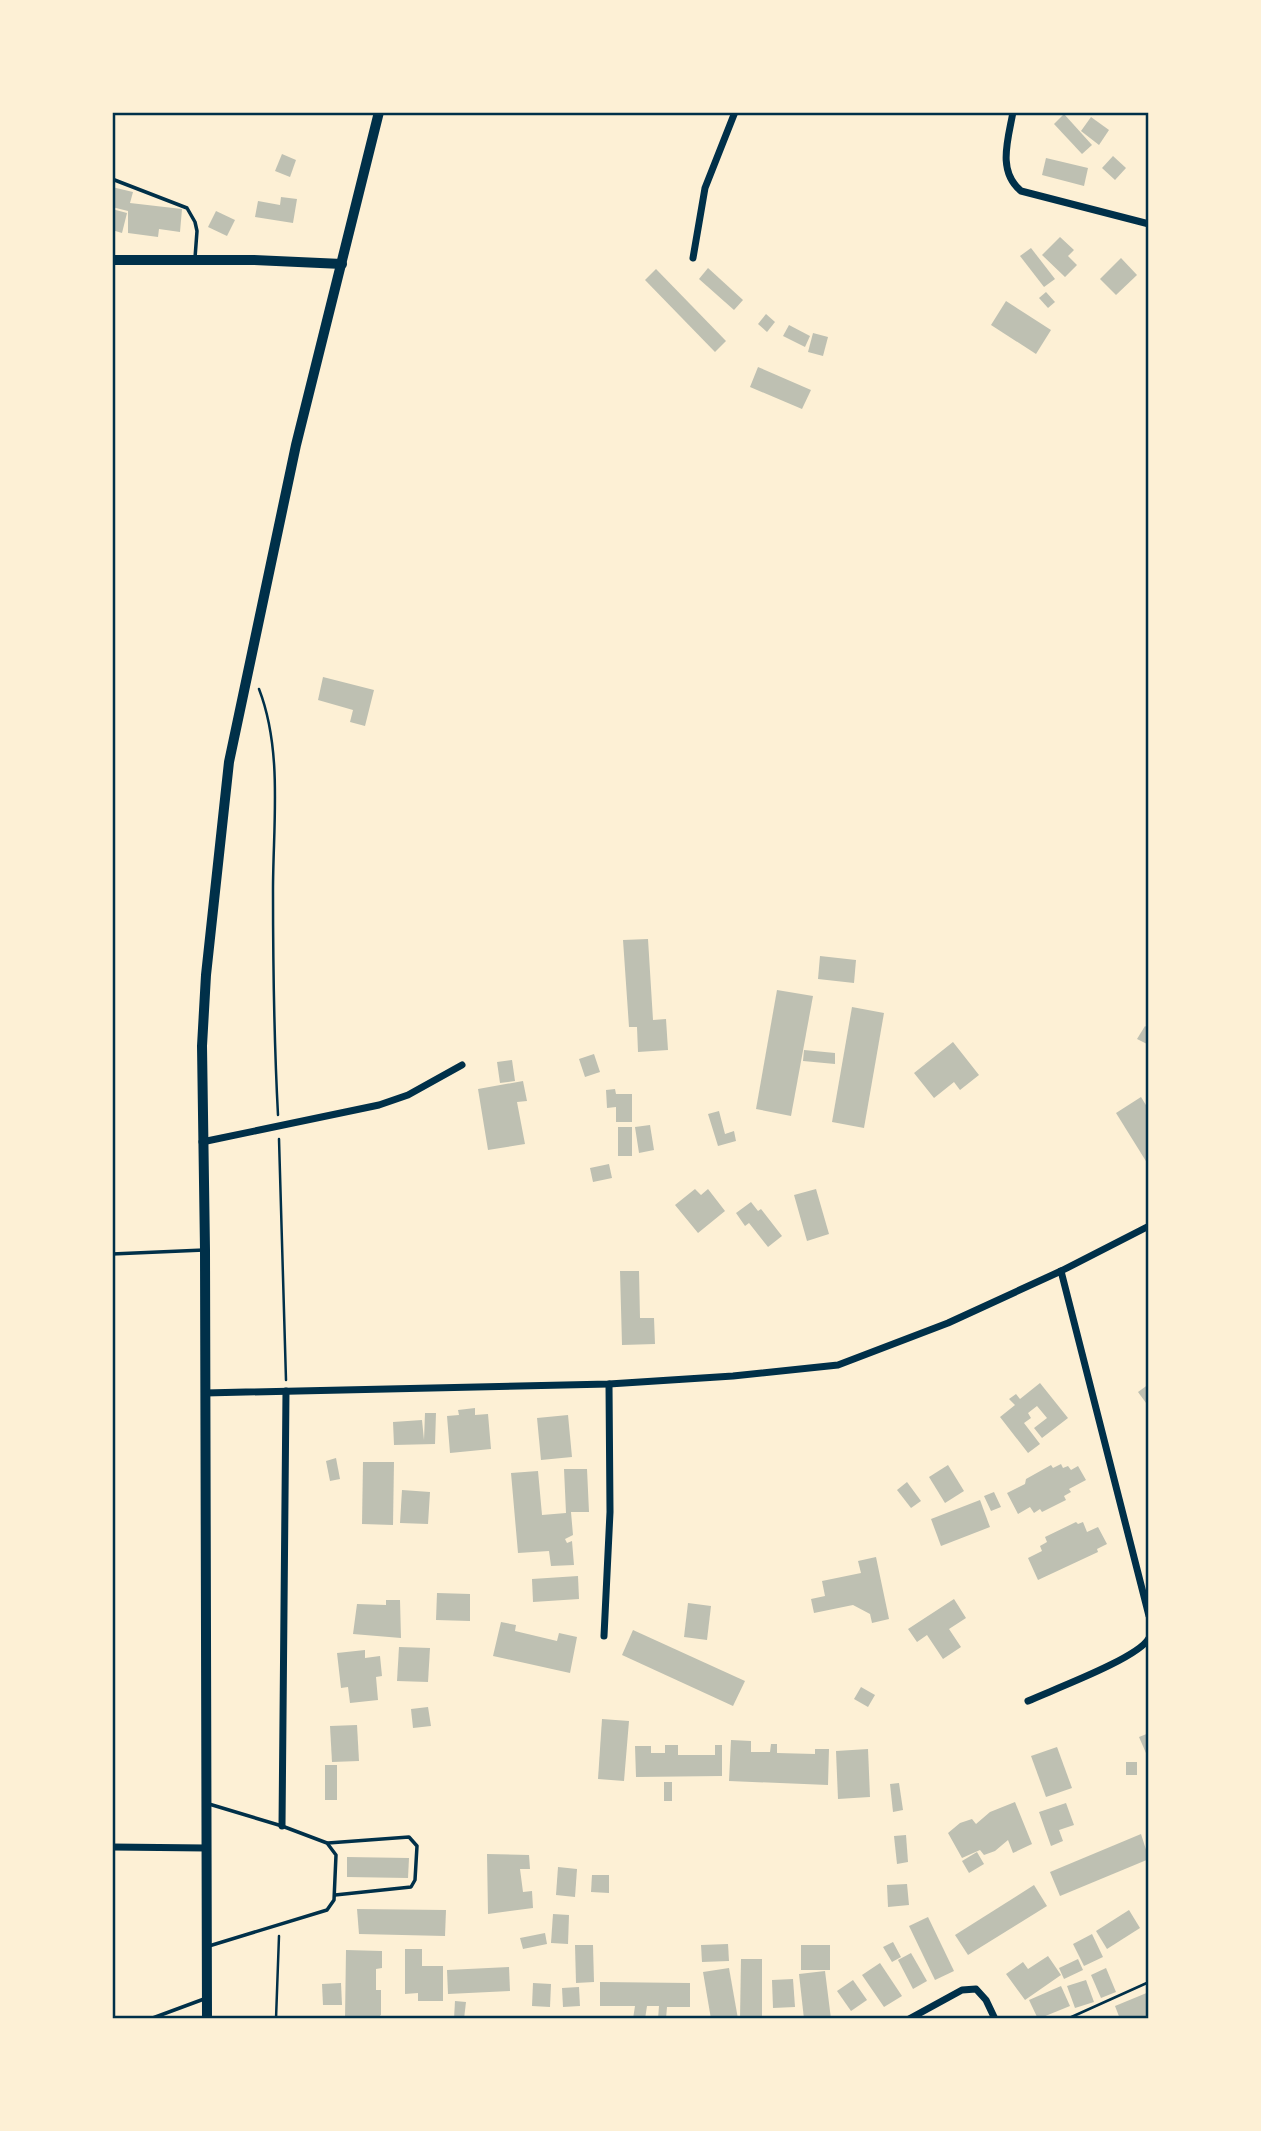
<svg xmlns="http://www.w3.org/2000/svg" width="1261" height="2131" font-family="Barlow,sans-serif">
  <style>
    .building { fill: #bec0b2 }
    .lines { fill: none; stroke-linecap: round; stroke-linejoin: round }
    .path { stroke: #003049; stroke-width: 2.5 }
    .service { stroke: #003049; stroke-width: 3.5 }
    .minor { stroke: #003049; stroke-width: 7 }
    .tertiary { stroke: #003049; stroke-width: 10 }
    .secondary { stroke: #003049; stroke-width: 10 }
    .neatline { fill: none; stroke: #003049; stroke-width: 2.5 }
  </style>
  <rect width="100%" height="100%" fill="#fdf0d5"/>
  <g class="building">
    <polygon points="1064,114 1092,145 1082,154 1054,124"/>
    <polygon points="1091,117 1109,130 1099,145 1081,131"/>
    <polygon points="282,154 296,160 290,177 275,171"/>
    <polygon points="1113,156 1126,168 1115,180 1102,168"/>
    <polygon points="1046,158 1088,168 1084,186 1042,175"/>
    <polygon points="112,187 133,192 130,203 182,209 180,232 159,229 158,237 128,233 128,211 112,207"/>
    <polygon points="281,197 297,199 293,223 255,217 258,201 280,205"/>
    <polygon points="112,209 127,213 122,233 112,230"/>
    <polygon points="216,211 235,220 227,236 208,227"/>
    <polygon points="1060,237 1074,250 1068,256 1077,265 1065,277 1042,255"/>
    <polygon points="1031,248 1055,279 1044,287 1020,256"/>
    <polygon points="1121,258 1137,275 1116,295 1100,279"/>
    <polygon points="708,268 743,300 734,310 699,279"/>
    <polygon points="656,269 726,341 715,352 645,280"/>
    <polygon points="1046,292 1055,302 1048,308 1039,298"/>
    <polygon points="1006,301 1051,330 1036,354 991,325"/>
    <polygon points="766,314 775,322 767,332 758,324"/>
    <polygon points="789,325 810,336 805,347 783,336"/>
    <polygon points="813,333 828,337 823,356 808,352"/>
    <polygon points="758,367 811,390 802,409 750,387"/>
    <polygon points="323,677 374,690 365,726 350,722 353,710 318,700"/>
    <polygon points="648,939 653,1020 666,1019 668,1050 638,1052 637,1027 629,1027 623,940"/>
    <polygon points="820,956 856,960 854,983 818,979"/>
    <polygon points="777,990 813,996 791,1116 756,1109"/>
    <polygon points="852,1007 884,1013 864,1128 832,1122"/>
    <polygon points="1145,1026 1149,1029 1149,1045 1137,1039"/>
    <polygon points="953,1042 979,1075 960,1090 954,1082 934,1098 914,1073"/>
    <polygon points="804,1050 835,1053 835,1064 803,1061"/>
    <polygon points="594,1054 600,1072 585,1077 579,1059"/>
    <polygon points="512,1060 515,1081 500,1083 497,1062"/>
    <polygon points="523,1081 527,1101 517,1102 525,1144 488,1150 478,1089"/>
    <polygon points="615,1089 616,1094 632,1094 632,1122 616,1122 616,1107 607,1108 606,1090"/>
    <polygon points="1141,1097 1149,1110 1149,1166 1116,1113"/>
    <polygon points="719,1111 725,1134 734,1131 736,1141 718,1146 708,1114"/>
    <polygon points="650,1125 654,1150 639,1153 635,1127"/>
    <rect x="618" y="1127" width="14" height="29"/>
    <polygon points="609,1164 612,1178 593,1182 590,1168"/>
    <polygon points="695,1189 701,1195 708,1189 725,1211 698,1233 675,1205"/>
    <polygon points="816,1189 829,1234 807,1241 794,1195"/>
    <polygon points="751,1202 758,1211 761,1209 782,1236 768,1247 749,1223 745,1226 736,1213"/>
    <polygon points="620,1271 639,1271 640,1318 654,1318 655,1344 622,1345"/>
    <polygon points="1040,1383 1068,1418 1042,1438 1034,1428 1047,1418 1037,1406 1028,1413 1031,1418 1024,1423 1040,1444 1028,1453 1000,1417 1015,1405 1009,1399 1016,1394 1020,1399"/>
    <polygon points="1149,1384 1149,1407 1138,1392"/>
    <polygon points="475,1408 475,1415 488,1414 491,1449 450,1453 447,1416 459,1415 458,1410"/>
    <polygon points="425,1413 436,1413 435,1444 394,1445 393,1422 422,1420 424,1440"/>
    <polygon points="568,1415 572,1457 541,1460 537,1418"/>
    <polygon points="336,1458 340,1479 330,1481 326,1461"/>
    <polygon points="363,1462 394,1462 393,1525 362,1524"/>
    <polygon points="1061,1464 1063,1468 1068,1466 1071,1470 1078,1466 1086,1480 1069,1489 1071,1492 1064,1496 1066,1500 1042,1512 1040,1509 1034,1513 1030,1507 1018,1514 1007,1493 1025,1484 1026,1479 1051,1465 1053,1468"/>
    <polygon points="948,1465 964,1491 945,1503 929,1477"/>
    <polygon points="564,1469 587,1469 589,1512 571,1512 573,1535 565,1539 567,1543 572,1541 574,1565 551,1566 549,1551 518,1553 511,1473 538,1471 542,1515 566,1513"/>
    <polygon points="907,1482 921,1501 911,1508 897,1490"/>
    <polygon points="402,1490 430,1492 428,1524 400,1523"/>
    <polygon points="994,1492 1001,1507 991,1511 984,1496"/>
    <polygon points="980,1500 990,1527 941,1546 931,1519"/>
    <polygon points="1076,1522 1078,1524 1083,1522 1087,1532 1098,1527 1107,1544 1097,1549 1098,1552 1038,1580 1028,1558 1042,1551 1040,1546 1047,1542 1045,1537"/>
    <polygon points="876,1557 889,1619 872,1623 870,1614 853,1605 814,1613 811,1599 825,1596 822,1581 861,1573 858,1561"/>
    <polygon points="578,1576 579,1599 533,1602 532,1579"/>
    <polygon points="437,1593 470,1594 470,1621 436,1620"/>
    <polygon points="954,1599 966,1618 949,1629 961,1647 943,1659 927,1635 917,1642 908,1629"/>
    <polygon points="386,1600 400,1600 401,1638 353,1634 357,1604 386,1605"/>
    <polygon points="688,1603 711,1606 707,1640 684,1637"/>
    <polygon points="501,1622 516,1625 515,1631 557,1641 559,1633 577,1637 570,1673 493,1656"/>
    <polygon points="633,1630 745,1681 733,1706 622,1655"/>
    <polygon points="399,1647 430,1648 428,1682 397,1681"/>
    <polygon points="365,1650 365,1658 380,1656 382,1676 376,1677 378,1700 350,1703 348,1687 341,1688 337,1653"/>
    <polygon points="861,1687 875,1695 868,1707 854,1699"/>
    <polygon points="428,1707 431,1726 413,1728 411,1709"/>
    <polygon points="602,1719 629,1721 624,1781 598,1779"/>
    <polygon points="357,1725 359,1761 332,1762 330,1726"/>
    <polygon points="1149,1733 1149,1760 1139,1737"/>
    <polygon points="731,1740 751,1741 751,1752 770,1752 771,1744 777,1744 777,1753 815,1754 815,1749 829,1749 828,1785 729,1781"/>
    <polygon points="665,1745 678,1745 678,1755 715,1755 715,1745 722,1745 722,1776 636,1777 635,1746 651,1746 651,1753 665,1753"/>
    <polygon points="1057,1747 1072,1788 1046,1797 1031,1756"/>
    <polygon points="868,1749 870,1797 838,1799 836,1751"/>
    <rect x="1126" y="1762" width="11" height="13"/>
    <rect x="325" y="1765" width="12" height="35"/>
    <rect x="664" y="1782" width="8" height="19"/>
    <polygon points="899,1783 903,1810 893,1812 890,1784"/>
    <polygon points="1015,1802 1032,1844 1013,1853 1008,1840 995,1851 984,1855 980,1850 962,1858 948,1833 960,1823 972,1819 976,1824 990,1812"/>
    <polygon points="1066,1803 1074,1825 1059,1830 1063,1841 1051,1846 1039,1812"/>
    <polygon points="1141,1834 1149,1859 1060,1896 1050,1872"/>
    <polygon points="906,1835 908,1862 897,1864 894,1836"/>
    <polygon points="977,1852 984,1864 969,1873 962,1861"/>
    <polygon points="487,1854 529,1855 530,1869 520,1869 523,1892 532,1891 533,1908 488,1914"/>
    <polygon points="347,1857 409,1858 408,1878 347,1877"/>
    <polygon points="558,1867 577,1869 575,1897 556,1895"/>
    <polygon points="592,1875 609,1875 609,1893 591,1892"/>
    <polygon points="907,1884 909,1905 888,1907 887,1885"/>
    <polygon points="1034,1885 1047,1906 968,1955 955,1935"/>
    <polygon points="357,1909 446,1910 445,1936 359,1934"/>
    <polygon points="1129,1910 1140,1928 1107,1949 1096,1931"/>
    <polygon points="553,1914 569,1915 568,1944 551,1943"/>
    <polygon points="928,1917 954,1971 935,1980 909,1926"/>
    <polygon points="545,1933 547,1944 523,1949 520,1938"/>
    <polygon points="1092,1934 1103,1957 1084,1966 1073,1944"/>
    <polygon points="893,1942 901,1957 892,1962 883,1947"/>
    <polygon points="728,1944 729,1961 702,1962 701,1945"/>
    <polygon points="575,1945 593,1945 594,1982 576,1983"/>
    <rect x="801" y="1945" width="29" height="25"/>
    <polygon points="405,1949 422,1949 422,1966 443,1966 443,2001 418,2001 418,1993 405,1994"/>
    <polygon points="346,1950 382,1951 382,1968 376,1969 376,1990 381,1990 381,2015 376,2019 345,2019"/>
    <polygon points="911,1953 927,1981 913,1989 898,1960"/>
    <polygon points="1048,1956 1061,1975 1025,2000 1006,1974 1023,1962 1028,1969"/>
    <polygon points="741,1959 762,1959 762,2019 740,2019"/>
    <polygon points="1078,1959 1083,1970 1064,1979 1059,1968"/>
    <polygon points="880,1963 902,1996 884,2007 862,1975"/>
    <polygon points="509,1967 510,1991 448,1994 447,1970"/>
    <polygon points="729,1968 738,2019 711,2019 703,1972"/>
    <polygon points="1106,1968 1116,1992 1101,1998 1091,1975"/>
    <polygon points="825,1971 831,2019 804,2019 799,1974"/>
    <polygon points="793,1979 795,2007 773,2008 772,1980"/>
    <polygon points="853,1980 867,2000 851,2011 837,1991"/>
    <polygon points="1086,1980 1094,2002 1075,2008 1067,1986"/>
    <polygon points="600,1982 690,1983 690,2007 667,2007 666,2019 658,2019 659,2006 647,2006 645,2019 633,2019 635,2006 600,2006"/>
    <polygon points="341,1983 342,2005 323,2005 322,1984"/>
    <polygon points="533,1983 551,1984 550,2007 532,2006"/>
    <polygon points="1061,1986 1070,2006 1038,2019 1029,2000"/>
    <polygon points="579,1987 580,2006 563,2007 562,1988"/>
    <polygon points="1149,1992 1149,2017 1144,2019 1120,2019 1115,2006"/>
    <polygon points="455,2001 466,2002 464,2019 454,2019"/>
  </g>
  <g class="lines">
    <g class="path">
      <path d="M259,689C283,751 273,825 273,890C273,965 274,1040 278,1115"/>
      <polyline points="279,1139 286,1380"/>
      <polyline points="276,2019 279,1936"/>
      <polyline points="1067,2019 1149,1982"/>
    </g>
    <g class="service">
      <polyline points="112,179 187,208 195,222 197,231 195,258"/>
      <polyline points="112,1254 204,1250"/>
      <polyline points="328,1843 409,1837 417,1846 415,1880 411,1887 335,1895"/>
      <polyline points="209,1946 327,1910 334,1900 336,1855 327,1843 282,1826 209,1804"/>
      <polyline points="150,2019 204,1999"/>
    </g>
    <g class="minor">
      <path d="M1013,112C1008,140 997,171 1021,191L1149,224"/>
      <polyline points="693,258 705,188 735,112"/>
      <polyline points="202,1142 379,1105 408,1095 462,1065"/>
      <polyline points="1061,1271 1149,1616"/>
      <polyline points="205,1393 609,1384 733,1376 838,1365 948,1323 1061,1271 1149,1226"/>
      <polyline points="604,1636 610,1512 609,1384"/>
      <path d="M1028,1701C1052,1690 1139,1658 1149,1638"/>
      <polyline points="282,1826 286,1391"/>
      <polyline points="112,1847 206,1848"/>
      <polyline points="909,2019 962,1990 976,1989 986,2000 995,2019"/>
    </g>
    <polyline class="tertiary" points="112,260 254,260 342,264"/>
    <polyline class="secondary" points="207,2019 205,1250 202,1046 206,975 229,762 296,445 379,112"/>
  </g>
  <rect width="1261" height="2131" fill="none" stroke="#fdf0d5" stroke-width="228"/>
  <rect x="114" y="114" width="1033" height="1903" class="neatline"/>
</svg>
